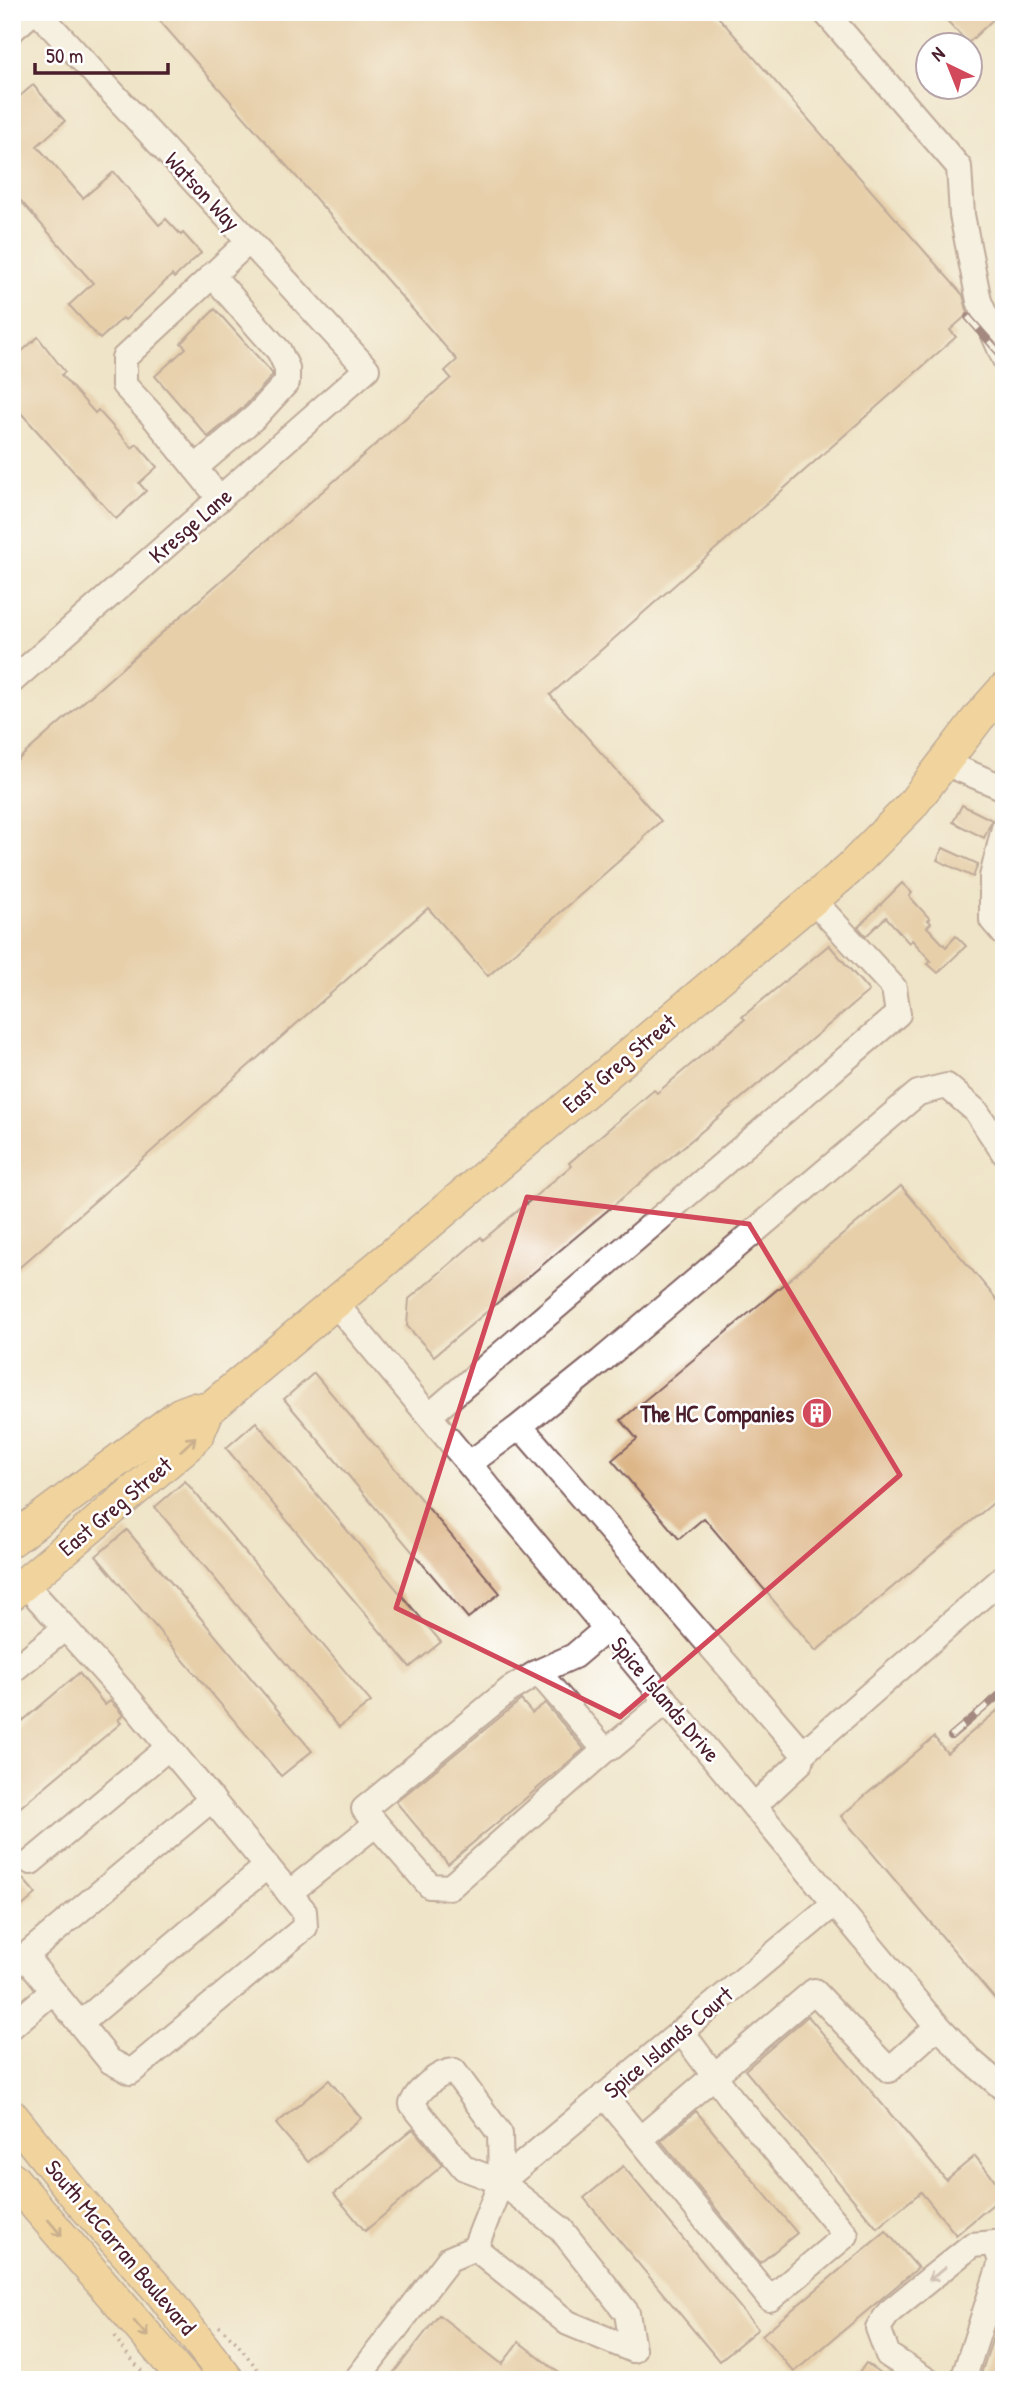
<svg xmlns="http://www.w3.org/2000/svg" width="1016" height="2392" font-family="'Patrick Hand',sans-serif">
  <style>
    .building { fill: #ddb687 }
    .lines { fill: none; stroke-linecap: round; stroke-linejoin: round }
    .minor-casing { stroke: #846462; stroke-width: 28 }
    .major-casing { stroke: #846462; stroke-width: 35 }
    .path { stroke: #846462; stroke-width: 3.5; stroke-dasharray: 2 5; stroke-linecap: butt }
    .minor { stroke: #fff; stroke-width: 24 }
    .major { stroke: #f3c26a; stroke-width: 32 }
    .rail-casing { stroke: #4a1f2b; stroke-width: 8 }
    .rail { stroke: #fff; stroke-width: 5; stroke-dasharray: 16; stroke-linecap: butt }
    .oneway { stroke: #9e704a }
    .oneway2 { stroke: #ae9aa0 }
    .marked { fill: none; stroke: #d1495b; stroke-width: 5; stroke-linejoin: round }
    .labels { text-anchor: middle; dominant-baseline: central; stroke-width: 5; stroke-linejoin: round; paint-order: stroke }
    .street-label { font-size: 23px; fill: #4a1f2b; stroke: #fff }
    .poi-label { font-size: 23px; font-weight: bold; fill: #4a1f2b; stroke: #fff; text-anchor: end }
  </style>
  <rect width="100%" height="100%" fill="#fff"/>
  <filter id="ink" filterUnits="userSpaceOnUse"><feTurbulence type="fractalNoise" baseFrequency=".0143" numOctaves="2"/><feDisplacementMap in="SourceGraphic" scale="14" xChannelSelector="R" yChannelSelector="G"/><feConvolveMatrix kernelMatrix="1 2 1 2 8 2 1 2 1" color-interpolation-filters="sRGB"/></filter>
  <filter id="wash" filterUnits="userSpaceOnUse"><feTurbulence type="fractalNoise" baseFrequency=".00686" numOctaves="4" result="noise"/><feDisplacementMap in="SourceGraphic" scale="28" xChannelSelector="R" yChannelSelector="G"/><feGaussianBlur stdDeviation="1.57" result="paint"/><feColorMatrix in="noise" values="0 0 0 0 0 0 0 0 0 0 0 0 0 0 0 0 0 1.4 0 .05"/><feComposite in="paint" operator="in"/></filter>
  <g filter="url(#wash)">
    <rect width="100%" height="100%" fill="#efe4c7"/>
    <g id="blocks">
      <g class="building">
        <polygon points="152,12 714,12 963,295 968,314 950,330 956,337 550,695 661,821 643,837 644,839 488,976 428,908 12,1274 12,765 451,378 445,371 457,360"/>
        <polygon points="939,12 1001,12 968,43"/>
        <polygon points="33,85 65,121 37,146 83,198 114,172 159,225 166,219 181,235 183,233 201,253 174,278 172,275 125,320 123,318 100,339 69,305 93,283 12,191 12,103"/>
        <polygon points="215,309 272,373 272,376 246,405 208,437 155,376 186,348 181,343"/>
        <polygon points="38,337 65,372 61,375 95,413 98,410 132,448 137,444 157,467 139,483 146,491 116,519 12,403 12,360"/>
        <polygon points="962,805 992,820 984,838 953,822"/>
        <polygon points="943,848 978,864 973,877 937,860"/>
        <polygon points="902,883 912,893 909,896 930,919 928,920 931,923 927,927 946,947 956,936 966,946 938,973 928,964 931,961 912,940 909,943 886,917 866,936 858,927"/>
        <polygon points="829,945 869,991 434,1356 407,1326 409,1299 481,1237 483,1240 571,1166 569,1163 654,1090 657,1093 745,1019 742,1017"/>
        <polygon points="901,1186 1004,1308 1004,1494 816,1651 704,1518 679,1539 612,1460 637,1439 621,1420"/>
        <polygon points="314,1373 500,1593 468,1618 284,1399"/>
        <polygon points="256,1422 441,1642 410,1667 226,1448"/>
        <polygon points="185,1481 371,1702 339,1727 155,1507"/>
        <polygon points="127,1530 312,1751 281,1776 96,1556"/>
        <polygon points="79,1673 105,1705 110,1701 117,1708 123,1715 118,1720 121,1723 12,1814 12,1730"/>
        <polygon points="521,1700 532,1713 545,1703 584,1749 448,1864 396,1802"/>
        <polygon points="1004,1705 1004,2010 841,1816 934,1737 947,1753"/>
        <polygon points="12,1866 36,1894 12,1915"/>
        <polygon points="808,2016 946,2180 975,2156 1004,2191 1004,2195 956,2235 921,2192 877,2228 745,2070"/>
        <polygon points="329,2080 361,2118 308,2162 276,2124"/>
        <polygon points="696,2111 797,2233 760,2263 661,2141"/>
        <polygon points="413,2129 443,2165 365,2231 334,2194"/>
        <polygon points="623,2166 758,2329 719,2361 584,2198"/>
        <polygon points="886,2231 918,2268 794,2372 762,2335"/>
        <polygon points="1002,2310 1004,2380 997,2380 981,2374"/>
        <polygon points="439,2315 502,2364 519,2342 568,2380 388,2380"/>
        <polygon points="866,2363 890,2380 854,2380"/>
      </g>
    </g>
  </g>
  <g filter="url(#ink)">
    <use href="#blocks" fill-opacity="0" stroke="#846462" stroke-width="2"/>
    <g class="lines">
      <g class="minor-casing">
        <g id="minor">
          <polyline points="825,12 959,167 962,215 979,301 1004,358"/>
          <polyline points="12,30 33,12"/>
          <polyline points="195,468 256,416 287,382 287,368 279,351 212,275"/>
          <polyline points="220,499 152,415 124,385 124,358 249,241"/>
          <polyline points="12,681 367,369 38,12"/>
          <polyline points="945,763 1004,788"/>
          <polyline points="1004,828 992,877 992,920 1004,934"/>
          <polyline points="335,1303 926,2013 969,2059 1004,2089"/>
          <polyline points="430,1415 898,1014 894,988 813,900"/>
          <polyline points="515,1430 601,1361 918,1093 947,1086 976,1111 1004,1153"/>
          <polyline points="470,1463 515,1430 526,1433 803,1753 801,1762 754,1806"/>
          <polyline points="607,1628 574,1656 538,1672 605,1750 612,1747 667,1701"/>
          <polyline points="12,1671 65,1628 24,1583"/>
          <polyline points="803,1753 1004,1577"/>
          <polyline points="376,1824 430,1886 450,1887 605,1750"/>
          <polyline points="31,1862 169,1747"/>
          <polyline points="289,1893 376,1824 364,1809 509,1690 538,1672"/>
          <polyline points="25,1956 212,1799"/>
          <polyline points="12,1967 25,1956 110,2061 131,2072 305,1927 304,1911 128,1698 65,1628"/>
          <polyline points="81,2023 267,1866"/>
          <polyline points="12,2026 53,1991"/>
          <polyline points="604,2095 770,2299 846,2235 731,2098 681,2031"/>
          <polyline points="640,2139 814,1991 889,2070 938,2026"/>
          <polyline points="501,2182 835,1903"/>
          <path d="M475,2248L501,2182L500,2134L454,2071C438,2072 418,2090 412,2104L464,2168L501,2182L561,2229L627,2313L633,2350"/>
          <polyline points="356,2380 449,2259 475,2248 568,2323 633,2350"/>
          <polyline points="927,2380 888,2355 878,2328 889,2312 972,2245 995,2243"/>
          <polyline points="963,2380 1001,2262 995,2243"/>
        </g>
      </g>
      <g class="major-casing">
        <g id="major">
          <polyline points="12,1540 180,1414 193,1409 208,1410"/>
          <polyline points="12,1594 188,1445 198,1434 208,1410 848,870 911,806 979,717 1004,689"/>
          <polyline points="12,2116 80,2201 163,2295 228,2380"/>
          <polyline points="12,2178 185,2380"/>
        </g>
      </g>
      <g class="path">
        <polyline points="219,2326 236,2342 266,2380"/>
        <polyline points="115,2336 122,2348 149,2380"/>
      </g>
      <use href="#minor" class="minor"/>
      <use href="#major" class="major"/>
      <g class="rail-casing">
        <g id="rail">
          <polyline points="968,317 1004,358"/>
          <polyline points="951,1736 1004,1691"/>
        </g>
      </g>
      <use href="#rail" class="rail"/>
    </g>
    <defs><path id="oneway-shaft" d="M-6 0H5M1.5-3L5.5 0L1.5 3" fill="none" stroke-width="1.6" stroke-linecap="round" stroke-linejoin="round" transform="scale(1.75)"/></defs>
    <g class="oneway">
      <use href="#oneway-shaft" transform="translate(188 1444) rotate(-43)"/>
      <use href="#oneway-shaft" transform="translate(55 2228) rotate(50)"/>
      <use href="#oneway-shaft" transform="translate(141 2329) rotate(49)"/>
    </g>
    <use class="oneway2" href="#oneway-shaft" transform="translate(937 2274) rotate(141)"/>
  </g>
  <path d="M0 0H1016V2392H0ZM527,1197L749,1224L900,1475L620,1717L396,1608Z" fill="#efe4c7" fill-opacity=".55" fill-rule="evenodd"/>
  <path class="marked" d="M527,1197L749,1224L900,1475L620,1717L396,1608Z"/>
  <defs>
    <g id="building-disc" transform="scale(1.575)"><circle r="9.5" fill="#d1495b" stroke="#fff"/><path d="M-4-6H4V6H1V3H-1V6H-4ZM-2.5-4.3h1.7v1.8h-1.7ZM.8-4.3h1.7v1.8H.8ZM-2.5-1h1.7V.8h-1.7ZM.8-1h1.7V.8H.8Z" fill="#fff"/></g>
  </defs>
  <g fill-rule="evenodd">
    <use href="#building-disc" x="817" y="1413"/>
  </g>
  <g class="labels">
    <g class="street-label">
      <text transform="translate(203 191) rotate(47)">Watson Way</text>
      <text transform="translate(190 525) rotate(-41)">Kresge Lane</text>
      <text transform="translate(619 1063) rotate(-40)">East Greg Street</text>
      <text transform="translate(115 1506) rotate(-40)">East Greg Street</text>
      <text transform="translate(666 1699) rotate(50)">Spice Islands Drive</text>
      <text transform="translate(668 2042) rotate(-40)">Spice Islands Court</text>
      <text transform="translate(121 2247) rotate(50)">South McCarran Boulevard</text>
    </g>
    <g class="poi-label">
      <text x="794" y="1413">The HC Companies</text>
    </g>
  </g>
  <rect width="1016" height="2392" fill="none" stroke="#fff" stroke-width="42"/>
  <g transform="translate(949 66) rotate(317)"><circle r="33" fill="#ffffff" stroke="#b7a5aa" stroke-width="2"/>
  <path d="M0-5L12 26L0 18L-12 26Z" fill="#d1495b"/>
  <text y="-10" font-size="19" font-weight="bold" text-anchor="middle" fill="#4a1f2b">N</text>
  </g>
  <path d="M35 63v10h133v-10" fill="none" stroke="#4a1f2b" stroke-width="3.5"/>
  <text x="46" y="63" font-size="21" fill="#4a1f2b" stroke="#ffffff" stroke-width="5" paint-order="stroke">50 m</text>
</svg>
